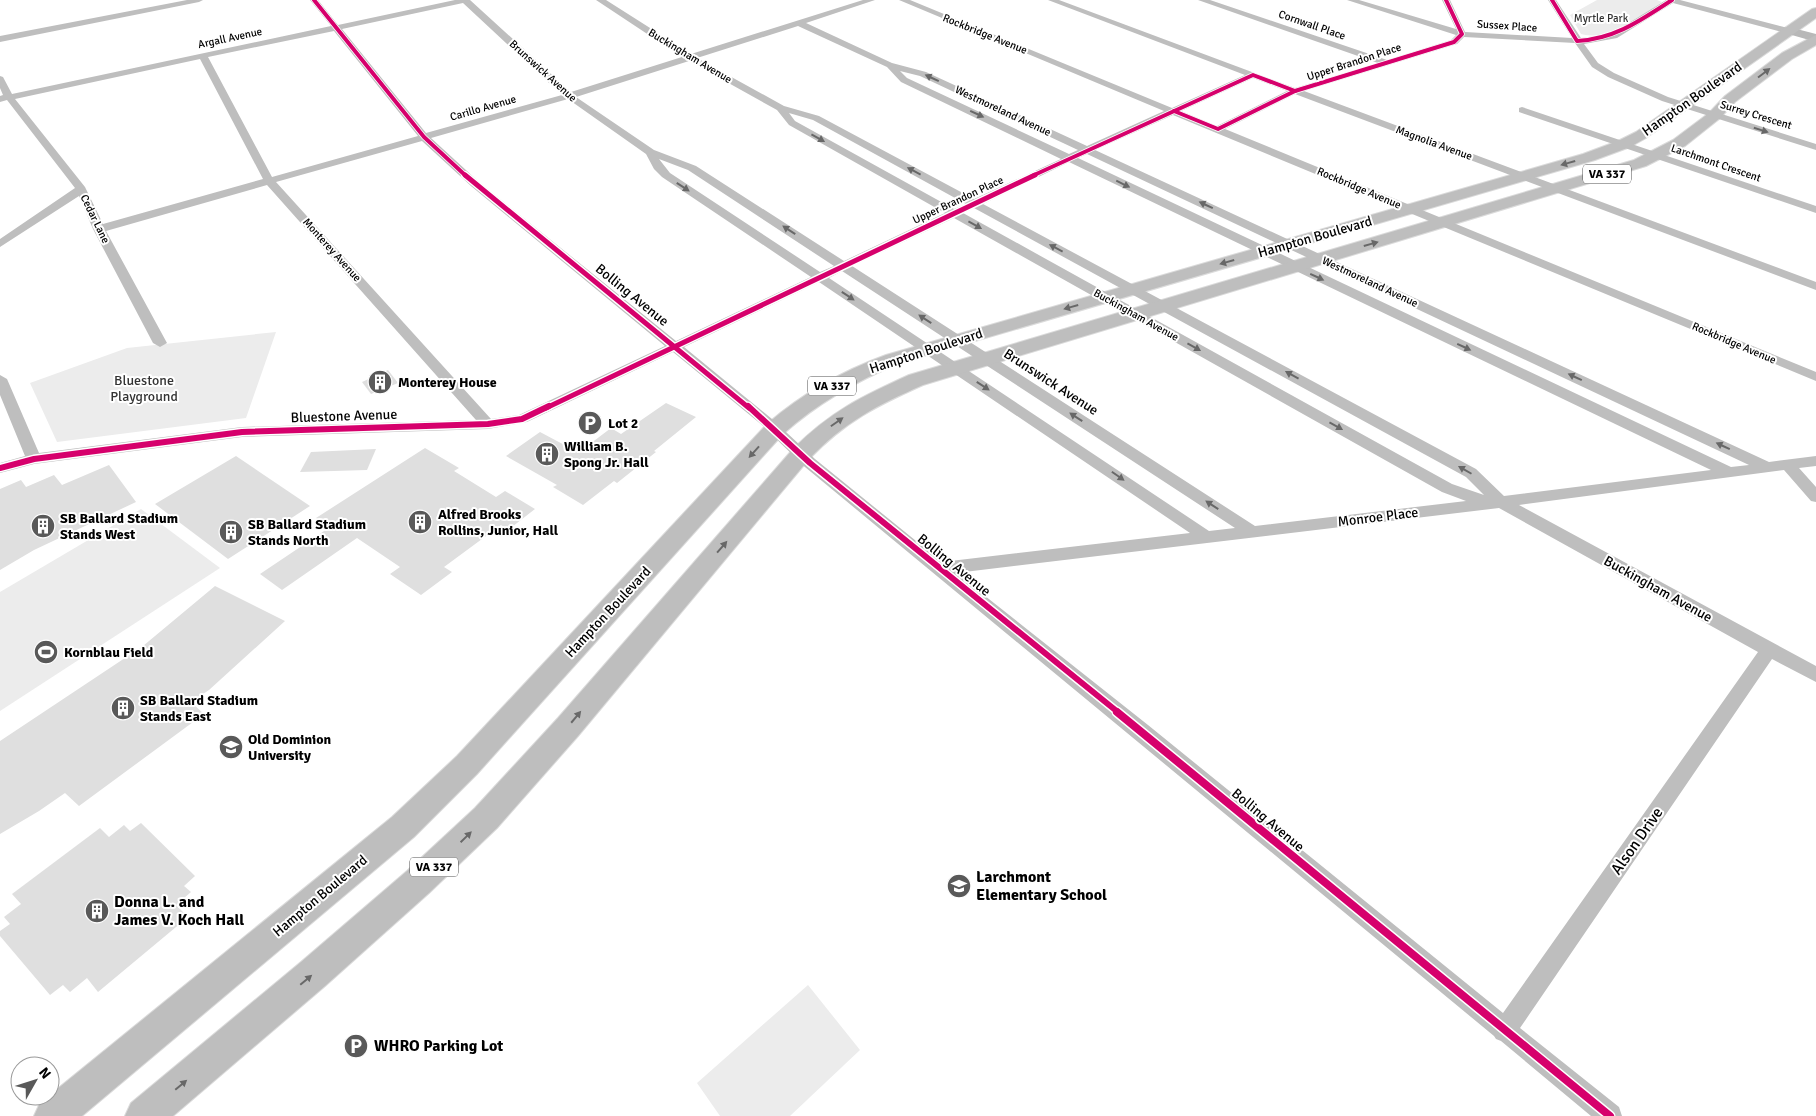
<svg xmlns="http://www.w3.org/2000/svg" width="1816" height="1116" font-family="Signika,sans-serif">
  <style>
    .green { fill: #ececec }
    .building { fill: #dfdfdf }
    .lines { fill: none; stroke-linecap: round; stroke-linejoin: round }
    .primary-casing { stroke: #dbdbdb; stroke-width: 2 }
    .minor { fill: #bebebe; fill-rule: evenodd }
    .secondary { fill: #b8b8b8; fill-rule: evenodd }
    .primary { fill: #bebebe; fill-rule: evenodd }
    .cycleway-far3-casing { stroke: #fff; stroke-width: 5.5 }
    .cycleway-far2-casing { stroke: #fff; stroke-width: 8 }
    .cycleway-far1-casing { stroke: #fff; stroke-width: 9 }
    .cycleway-casing { stroke: #fff; stroke-width: 11 }
    .cycleway-far3 { stroke: #d6006c; stroke-width: 4 }
    .cycleway-far2 { stroke: #d6006c; stroke-width: 5 }
    .cycleway-far1 { stroke: #d6006c; stroke-width: 6 }
    .cycleway { stroke: #d6006c; stroke-width: 8 }
    .oneway { fill: #686868 }
    .labels { text-anchor: middle; dominant-baseline: central; stroke-width: 4; stroke-linejoin: round; paint-order: stroke }
    .far-park-label { font-size: 11px; fill: #333; stroke: #fff }
    .far-street-label { font-size: 11px; fill: #000; stroke: #fff }
    .shield { fill: #fff; stroke: #4c4c4c; stroke-width: 1 }
    .shield-label { font-size: 12px; font-weight: bold; fill: #000 }
    .street-label { font-size: 14px; fill: #000; stroke: #fff }
    .park-label { font-size: 14px; fill: #333; stroke: #fff }
    .poi-label { font-size: 14px; font-weight: bold; fill: #000; stroke: #fff; text-anchor: start }
    .near-street-label { font-size: 16px; fill: #000; stroke: #fff }
    .near-poi-label { font-size: 16px; font-weight: bold; fill: #000; stroke: #fff; text-anchor: start }
  </style>
  <rect width="100%" height="100%" fill="#fff"/>
  <g class="green">
    <path d="M1597,0H1657L1662,2C1637,18 1613,42 1581,34L1570,15Z"/>
    <polygon points="276,332 246,418 57,442 30,383 127,348"/>
    <polygon points="141,509 220,568 0,711 0,592"/>
    <polygon points="808,985 860,1050 790,1116 720,1116 697,1083"/>
  </g>
  <g class="building">
    <polygon points="388,370 398,383 371,394 362,382"/>
    <polygon points="666,403 696,417 654,451 656,452 617,483 614,481 583,505 553,487 557,485 506,456 540,432 572,449 576,446 582,450 611,428 621,434"/>
    <polygon points="425,448 459,468 454,471 496,497 505,491 535,509 508,530 501,525 444,567 452,572 421,595 390,574 400,567 357,538 282,590 260,574 330,527 316,518"/>
    <polygon points="376,449 367,470 300,472 311,452"/>
    <polygon points="236,456 310,506 228,559 155,504"/>
    <polygon points="109,465 136,502 34,550 0,570 0,489 21,480 26,487 54,475 62,485"/>
    <polygon points="215,586 285,621 209,690 191,702 204,714 79,806 65,793 39,811 0,834 0,741 143,646"/>
    <polygon points="141,823 195,876 184,886 191,892 176,905 188,917 98,992 87,978 70,992 63,985 50,995 0,936 0,931 10,924 4,917 21,904 12,894 100,828 109,837 124,825 130,831"/>
  </g>
  <g class="lines">
    <g class="primary-casing">
      <g id="primary">
        <path d="M1816,8V18L1646,138L1630,147L1595,160L900,363C856,381 818,403 783,434L477,774L414,837L82,1116H34L40,1103L392,817L457,756L767,424C803,393 842,371 886,355L1583,154L1618,141L1636,132L1812,9Z"/>
        <path d="M1816,35V45L1792,59L1735,102L1719,119L1685,146L1646,166L923,385C876,406 846,421 809,459L578,736L497,828L429,893L325,986L173,1116H125L131,1103L301,962L407,871L475,808L558,718L793,449C831,411 861,397 909,375L1634,160L1673,140L1709,113L1725,96L1782,53Z"/>
      </g>
    </g>
    <g class="minor">
      <polygon points="187,0 203,0 199,2 0,42 0,36"/>
      <path d="M310,0H318L338,25L455,0H470L571,92L682,57L596,0H606L691,54L863,0H875L806,23L892,63L926,72L1087,146L1164,111L899,0H910L1172,108L1245,75L1048,0H1059L1295,88L1378,63L1198,0H1210L1387,60L1451,40L1456,35L1347,0H1359L1456,29L1442,0H1450L1465,32L1572,38L1548,0H1556L1581,38L1611,34L1666,0H1680L1792,29L1793,31L1789,34L1673,3L1617,38L1584,44L1598,63L1614,73L1668,97L1816,144V150L1662,101L1608,77L1592,67L1575,43L1464,37L1457,44L1304,91L1816,282V290L1295,94L1225,129L1816,372V381L1173,115L1095,150L1769,462L1816,456V466L1799,468L1816,487V502L1811,501L1784,470L1519,505L1816,666V682L1772,659L1520,1028L1619,1107L1622,1116H1591L1501,1041L1496,1039L1494,1036L805,467L762,425L673,352L527,422L488,429L242,437L34,464L0,473V463L25,456L0,395V375L7,379L39,453L242,427L476,420L267,185L106,231L167,343L160,347L153,343L93,229L79,196L0,247V239L75,188L7,100L0,102V96L3,95L0,88V76L3,77L12,94L331,26ZM463,3L562,95L426,133L342,29ZM798,26L887,67L901,82L1061,159L974,199L819,116L784,106L697,58ZM334,31L418,136L272,177L208,57ZM200,59L263,179L103,224L85,187L15,99ZM689,61L777,110L789,125L945,213L844,261L696,166L654,150L576,97ZM900,71L920,76L1078,150L1069,154L907,78ZM1253,78L1287,91L1217,126L1181,111ZM568,99L646,154L654,169L662,177L811,277L676,341L479,182L431,138ZM789,113L813,120L966,204L954,209L795,121ZM422,141L471,186L665,346L519,415L491,419L276,182ZM1087,154L1749,465L1731,467L1078,158ZM659,159L688,170L834,266L820,272L670,173ZM1069,162L1711,470L1504,496L1476,469L983,204ZM974,208L1466,477L1484,495L1452,484L963,213ZM954,218L1442,492L1466,501L1255,526L852,266ZM842,271L1235,528L1209,531L829,278ZM819,282L1190,533L942,562L815,459L772,419L684,347ZM1499,508L1758,652L1503,1013L1148,725L956,573Z"/>
      <polygon points="1522,107 1816,206 1816,213 1519,112 1519,108"/>
    </g>
    <polygon class="secondary" points="1789,27 1816,34 1816,42 1785,33 1783,31 1785,29"/>
    <use href="#primary" class="primary"/>
    <g class="cycleway-far3-casing">
      <g id="cycleway-far3">
        <polyline points="314,0 424,137 466,176"/>
        <path d="M1552,0L1577,41C1615,39 1641,20 1672,0"/>
        <polyline points="1174,111 1218,129 1295,91 1454,42 1462,34 1446,0"/>
        <polyline points="1032,176 1253,75 1295,91"/>
      </g>
    </g>
    <g class="cycleway-far2-casing">
      <g id="cycleway-far2">
        <polyline points="465,175 749,408"/>
        <polyline points="546,408 1035,175"/>
      </g>
    </g>
    <g class="cycleway-far1-casing">
      <g id="cycleway-far1">
        <polyline points="748,406 810,463 1119,713"/>
        <polyline points="0,468 34,459 242,432 488,424 522,419 549,406"/>
      </g>
    </g>
    <g class="cycleway-casing">
      <polyline id="cycleway" points="1117,712 1610,1116"/>
    </g>
    <use href="#cycleway-far3" class="cycleway-far3"/>
    <use href="#cycleway-far2" class="cycleway-far2"/>
    <use href="#cycleway-far1" class="cycleway-far1"/>
    <use href="#cycleway" class="cycleway"/>
  </g>
  <defs><path id="oneway-solid" d="M-6-.8H1V-3.2L6.5 0L1 3.2V.8H-6Z" transform="scale(1.25)"/></defs>
  <g class="oneway">
    <use href="#oneway-solid" transform="translate(1764 73) rotate(-37)"/>
    <use href="#oneway-solid" transform="translate(932 78) rotate(-155)"/>
    <use href="#oneway-solid" transform="translate(977 114) rotate(25)"/>
    <use href="#oneway-solid" transform="translate(1761 130) rotate(17)"/>
    <use href="#oneway-solid" transform="translate(818 138) rotate(29)"/>
    <use href="#oneway-solid" transform="translate(1568 163) rotate(164)"/>
    <use href="#oneway-solid" transform="translate(914 171) rotate(-152)"/>
    <use href="#oneway-solid" transform="translate(1123 184) rotate(26)"/>
    <use href="#oneway-solid" transform="translate(683 187) rotate(33)"/>
    <use href="#oneway-solid" transform="translate(1206 205) rotate(-155)"/>
    <use href="#oneway-solid" transform="translate(975 225) rotate(29)"/>
    <use href="#oneway-solid" transform="translate(789 230) rotate(-147)"/>
    <use href="#oneway-solid" transform="translate(1371 244) rotate(-16)"/>
    <use href="#oneway-solid" transform="translate(1056 248) rotate(-152)"/>
    <use href="#oneway-solid" transform="translate(1227 262) rotate(164)"/>
    <use href="#oneway-solid" transform="translate(1317 277) rotate(25)"/>
    <use href="#oneway-solid" transform="translate(848 296) rotate(34)"/>
    <use href="#oneway-solid" transform="translate(1071 307) rotate(164)"/>
    <use href="#oneway-solid" transform="translate(925 319) rotate(-147)"/>
    <use href="#oneway-solid" transform="translate(1194 347) rotate(29)"/>
    <use href="#oneway-solid" transform="translate(1464 347) rotate(25)"/>
    <use href="#oneway-solid" transform="translate(1292 375) rotate(-151)"/>
    <use href="#oneway-solid" transform="translate(1575 377) rotate(-155)"/>
    <use href="#oneway-solid" transform="translate(983 386) rotate(33)"/>
    <use href="#oneway-solid" transform="translate(1076 417) rotate(-147)"/>
    <use href="#oneway-solid" transform="translate(837 422) rotate(-35)"/>
    <use href="#oneway-solid" transform="translate(1336 426) rotate(29)"/>
    <use href="#oneway-solid" transform="translate(1723 446) rotate(-155)"/>
    <use href="#oneway-solid" transform="translate(754 452) rotate(132)"/>
    <use href="#oneway-solid" transform="translate(1465 470) rotate(-150)"/>
    <use href="#oneway-solid" transform="translate(1118 476) rotate(35)"/>
    <use href="#oneway-solid" transform="translate(1212 505) rotate(-147)"/>
    <use href="#oneway-solid" transform="translate(722 547) rotate(-49)"/>
    <use href="#oneway-solid" transform="translate(576 717) rotate(-50)"/>
    <use href="#oneway-solid" transform="translate(466 837) rotate(-44)"/>
    <use href="#oneway-solid" transform="translate(306 980) rotate(-40)"/>
    <use href="#oneway-solid" transform="translate(181 1085) rotate(-40)"/>
  </g>
  <defs>
    <g id="building-disc" transform="scale(1.25)"><circle r="9.5" fill="#595959" stroke="#fff"/><path d="M-4-6H4V6H1V3H-1V6H-4ZM-2.5-4.3h1.7v1.8h-1.7ZM.8-4.3h1.7v1.8H.8ZM-2.5-1h1.7V.8h-1.7ZM.8-1h1.7V.8H.8Z" fill="#fff"/></g>
    <g id="parking-disc" transform="scale(1.25)"><circle r="9.5" fill="#595959" stroke="#fff"/><path d="M-3.5-5.5H1a3.5 3.5 0 0 1 0 7H-1V5.5H-3.5ZM-1-3.4V-.6H.8a1.4 1.4 0 0 0 0-2.8Z" fill="#fff"/></g>
    <g id="stadium-disc" transform="scale(1.25)"><circle r="9.5" fill="#595959" stroke="#fff"/><path d="M0-5a6.5 5 0 1 0 0 10a6.5 5 0 1 0 0-10ZM-3.5-1.8h7v3.6h-7Z" fill="#fff"/></g>
    <g id="university-disc" transform="scale(1.25)"><circle r="9.5" fill="#595959" stroke="#fff"/><path d="M0-5L7-2L0 1L-7-2ZM-4 1L0 2.5L4 1V4Q0 6-4 4Z" fill="#fff"/></g>
    <g id="school-disc" transform="scale(1.25)"><circle r="9.5" fill="#595959" stroke="#fff"/><path d="M0-5L7-2L0 1L-7-2ZM-4 1L0 2.5L4 1V4Q0 6-4 4Z" fill="#fff"/></g>
  </defs>
  <g fill-rule="evenodd">
    <use href="#building-disc" x="380" y="382"/>
    <use href="#parking-disc" x="590" y="423"/>
    <use href="#building-disc" x="547" y="454"/>
    <use href="#building-disc" x="420" y="522"/>
    <use href="#building-disc" x="43" y="526"/>
    <use href="#building-disc" x="231" y="532"/>
    <use href="#stadium-disc" x="46" y="652"/>
    <use href="#building-disc" x="123" y="708"/>
    <use href="#university-disc" x="231" y="747"/>
    <use href="#school-disc" x="959" y="886"/>
    <use href="#building-disc" x="97" y="911"/>
    <use href="#parking-disc" x="356" y="1046"/>
  </g>
  <g class="labels">
    <g class="far-park-label">
      <text x="1601" y="18">Myrtle Park</text>
    </g>
    <g class="far-street-label">
      <text transform="translate(1312 25) rotate(19)">Cornwall Place</text>
      <text transform="translate(1507 26) rotate(4)">Sussex Place</text>
      <text transform="translate(985 34) rotate(22)">Rockbridge Avenue</text>
      <text transform="translate(230 38) rotate(-12)">Argall Avenue</text>
      <text transform="translate(690 56) rotate(31)">Buckingham Avenue</text>
      <text transform="translate(1354 62) rotate(-18)">Upper Brandon Place</text>
      <text transform="translate(543 71) rotate(42)">Brunswick Avenue</text>
      <text transform="translate(483 108) rotate(-16)">Carillo Avenue</text>
      <text transform="translate(1003 111) rotate(25)">Westmoreland Avenue</text>
      <text transform="translate(1756 115) rotate(17)">Surrey Crescent</text>
      <text transform="translate(1434 143) rotate(20)">Magnolia Avenue</text>
      <text transform="translate(1716 163) rotate(19)">Larchmont Crescent</text>
      <text transform="translate(1359 188) rotate(23)">Rockbridge Avenue</text>
      <text transform="translate(958 200) rotate(-25)">Upper Brandon Place</text>
      <text transform="translate(95 219) rotate(64)">Cedar Lane</text>
      <text transform="translate(332 250) rotate(48)">Monterey Avenue</text>
      <text transform="translate(1370 282) rotate(25)">Westmoreland Avenue</text>
      <text transform="translate(1136 315) rotate(29)">Buckingham Avenue</text>
      <text transform="translate(1734 343) rotate(23)">Rockbridge Avenue</text>
    </g>
    <g class="shield">
      <rect x="1583" y="164.5" width="48" height="19" rx="4"/>
      <rect x="808" y="376.5" width="48" height="19" rx="4"/>
      <rect x="410" y="857.5" width="48" height="19" rx="4"/>
    </g>
    <g class="shield-label">
      <text x="1607" y="174">VA 337</text>
      <text x="832" y="386">VA 337</text>
      <text x="434" y="867">VA 337</text>
    </g>
    <g class="street-label">
      <text transform="translate(1692 99) rotate(-35)">Hampton Boulevard</text>
      <text transform="translate(1315 237) rotate(-16)">Hampton Boulevard</text>
      <text transform="translate(632 295) rotate(39)">Bolling Avenue</text>
      <text transform="translate(926 351) rotate(-18)">Hampton Boulevard</text>
      <text transform="translate(1051 382) rotate(33)">Brunswick Avenue</text>
      <text transform="translate(344 416) rotate(-2)">Bluestone Avenue</text>
      <text transform="translate(1378 517) rotate(-7)">Monroe Place</text>
      <text transform="translate(954 565) rotate(39)">Bolling Avenue</text>
      <text transform="translate(1658 589) rotate(29)">Buckingham Avenue</text>
      <text transform="translate(608 612) rotate(-47)">Hampton Boulevard</text>
      <text transform="translate(1268 820) rotate(40)">Bolling Avenue</text>
      <text transform="translate(320 896) rotate(-40)">Hampton Boulevard</text>
    </g>
    <g class="park-label">
      <text x="144" y="380">Bluestone<tspan x="144" dy="16">Playground</tspan></text>
    </g>
    <g class="poi-label">
      <text x="398" y="382">Monterey House</text>
      <text x="608" y="423">Lot 2</text>
      <text x="564" y="446">William B.<tspan x="564" dy="16">Spong Jr. Hall</tspan></text>
      <text x="438" y="514">Alfred Brooks<tspan x="438" dy="16">Rollins, Junior, Hall</tspan></text>
      <text x="60" y="518">SB Ballard Stadium<tspan x="60" dy="16">Stands West</tspan></text>
      <text x="248" y="524">SB Ballard Stadium<tspan x="248" dy="16">Stands North</tspan></text>
      <text x="64" y="652">Kornblau Field</text>
      <text x="140" y="700">SB Ballard Stadium<tspan x="140" dy="16">Stands East</tspan></text>
      <text x="248" y="739">Old Dominion<tspan x="248" dy="16">University</tspan></text>
    </g>
    <g class="near-street-label">
      <text transform="translate(1637 841) rotate(-55)">Alson Drive</text>
    </g>
    <g class="near-poi-label">
      <text x="976" y="877">Larchmont<tspan x="976" dy="18">Elementary School</tspan></text>
      <text x="114" y="902">Donna L. and<tspan x="114" dy="18">James V. Koch Hall</tspan></text>
      <text x="374" y="1046">WHRO Parking Lot</text>
    </g>
  </g>
  <g transform="translate(35 1081) rotate(51)"><circle r="24" fill="#ffffff" stroke="#999999"/>
  <path d="M0-4L9 19L0 12L-9 19Z" fill="#595959"/>
  <text y="-8" font-size="14" font-weight="bold" text-anchor="middle" fill="#000000">N</text>
  </g>
</svg>
